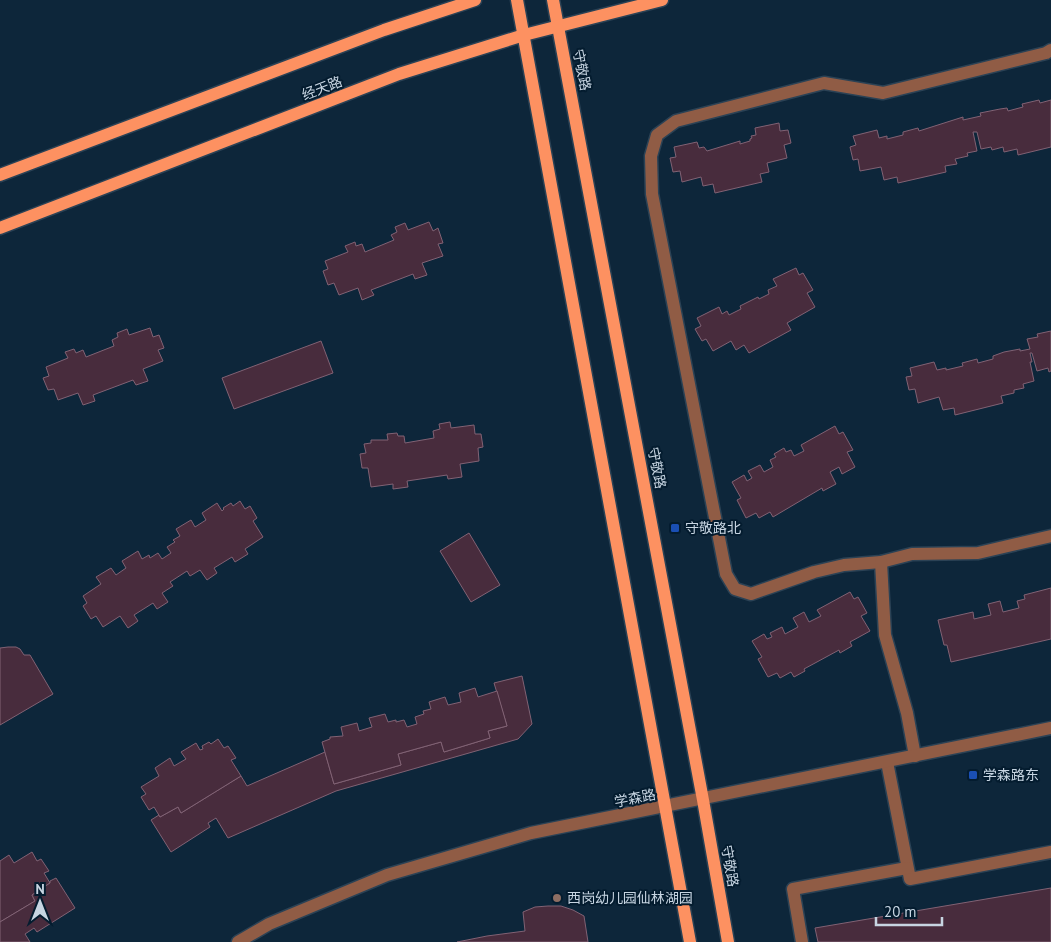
<svg xmlns="http://www.w3.org/2000/svg" width="1051" height="942" font-family="'PT Sans','Noto Sans SC',sans-serif">
  <style>
    .building { fill: #482c3d; stroke: #816274 }
    .lines { fill: none; stroke-linecap: round; stroke-linejoin: round }
    .minor-casing { stroke: #2b4255; stroke-width: 15 }
    .major-casing { stroke: #2b4255; stroke-width: 15 }
    .minor { stroke: #905c45; stroke-width: 12 }
    .major { stroke: #fd9161; stroke-width: 12 }
    .transit-dot { fill: #1a4fb4; stroke: #041c2f; stroke-width: 2 }
    .education-dot { fill: #8d6e63; stroke: #041c2f; stroke-width: 2 }
    .labels { text-anchor: middle; dominant-baseline: central; stroke-width: 4; stroke-linejoin: round; paint-order: stroke }
    .street-label { font-size: 14px; fill: #c7d5e2; stroke: #041c2f }
    .poi-label { font-size: 14px; fill: #c7d5e2; stroke: #041c2f; text-anchor: start }
  </style>
  <rect width="100%" height="100%" fill="#0d263a"/>
  <g class="building">
    <polygon points="1039,100 1040,103 1051,100 1051,147 1018,155 1017,149 1004,152 1003,147 992,150 991,147 981,149 977,132 973,132 977,151 967,153 968,156 955,159 957,164 945,166 946,172 898,183 897,177 884,180 881,167 860,171 858,159 853,160 850,147 856,145 853,136 877,130 879,138 887,136 887,139 903,135 903,132 918,128 919,131 963,117 963,120 981,116 980,113 1000,109 1007,108 1008,111 1023,107 1022,104"/>
    <polygon points="779,123 780,131 788,130 791,143 784,145 787,158 767,163 769,172 760,174 762,182 715,193 713,184 703,186 701,177 682,182 680,171 673,172 670,158 676,157 674,147 697,142 699,148 704,147 707,151 740,141 740,144 750,141 750,139 752,138 751,136 756,135 755,128"/>
    <polygon points="429,222 433,231 438,228 443,243 438,244 443,256 422,263 427,275 415,279 413,274 371,290 374,295 362,300 358,288 339,295 334,283 328,285 323,271 328,269 325,261 348,252 345,246 355,242 356,246 362,244 365,252 394,240 391,235 397,232 395,227 405,223 408,230"/>
    <polygon points="796,268 799,275 803,273 813,290 807,293 815,307 787,323 791,330 749,353 744,345 736,350 731,341 713,351 706,339 702,341 695,329 701,326 697,318 719,307 722,314 727,311 729,315 741,309 740,306 758,297 759,299 769,294 768,290 777,286 773,279"/>
    <polygon points="150,328 153,337 159,335 164,348 158,350 163,361 143,369 148,381 136,385 133,380 93,395 95,401 83,405 78,393 58,400 54,389 48,390 43,378 49,376 46,367 68,358 65,352 74,349 76,353 83,350 86,357 114,346 112,340 118,337 117,333 127,329 129,335"/>
    <polygon points="1051,331 1051,371 1049,372 1048,368 1037,371 1032,353 1030,353 1032,362 1030,362 1034,381 1023,384 1024,388 1014,390 1014,393 1001,396 1003,403 955,415 954,408 943,410 939,397 918,403 915,389 909,390 906,377 912,376 910,368 934,362 937,370 946,368 946,370 963,366 962,363 977,359 978,363 993,359 993,356 1004,352 1020,349 1020,351 1030,349 1027,339 1038,337 1037,334"/>
    <polygon points="321,341 333,373 234,409 222,378"/>
    <polygon points="450,422 451,428 474,425 475,434 481,434 483,447 478,448 479,461 460,464 462,477 448,479 447,475 407,481 408,487 393,489 393,484 371,487 368,468 362,468 360,454 366,453 364,444 371,443 371,440 388,440 387,434 397,433 398,436 404,436 405,443 434,438 433,431 440,429 439,424"/>
    <polygon points="835,426 839,434 843,432 853,450 847,452 855,467 842,474 839,467 830,472 836,484 823,491 822,488 773,517 770,512 759,518 756,513 746,518 737,500 741,498 732,482 744,475 747,481 752,478 748,471 760,465 764,472 773,467 770,460 776,457 774,454 784,448 786,452 791,450 794,456 804,451 801,445"/>
    <polygon points="240,501 245,509 250,506 257,518 253,521 263,537 245,549 248,554 235,562 232,557 214,568 217,573 207,580 200,570 190,576 187,571 170,582 173,586 162,593 168,602 157,609 153,603 134,615 138,621 128,628 120,616 103,627 96,616 91,619 83,606 87,603 83,596 101,584 96,577 111,568 116,575 126,568 122,561 138,551 142,559 149,555 150,558 158,553 162,559 171,553 167,547 175,542 173,540 180,536 176,529 191,520 195,527 206,520 202,513 217,503 222,511 224,509 223,508 231,503 233,506"/>
    <polygon points="469,533 500,585 471,602 440,551"/>
    <polygon points="1051,588 1051,639 951,662 947,645 944,645 938,620 973,612 974,619 991,615 988,604 1000,601 1003,612 1019,608 1017,601 1025,599 1024,595"/>
    <polygon points="850,592 854,599 858,597 867,613 861,616 870,631 850,642 852,646 840,653 839,650 804,669 805,671 794,677 791,672 780,678 777,673 768,677 758,659 762,657 752,641 764,634 767,639 772,637 770,633 782,627 785,634 798,627 793,618 804,612 809,622 821,616 817,610"/>
    <polygon points="8,647 16,647 20,649 24,655 30,655 53,694 0,725 0,648"/>
    <polygon points="522,676 532,724 518,739 336,791 228,838 216,818 208,823 210,827 171,852 151,820 159,815 160,817 178,807 181,813 241,776 247,786 325,752 334,784 401,765 398,754 441,742 444,752 490,738 488,731 507,726 494,683"/>
    <polygon points="475,688 478,697 497,691 507,726 488,731 490,738 444,752 441,742 398,754 401,765 334,784 322,742 330,739 330,737 343,736 341,727 357,723 359,731 372,727 369,718 385,714 388,722 396,720 396,722 404,720 407,727 417,724 415,717 424,714 423,711 431,709 429,702 445,697 448,705 461,702 459,693"/>
    <polygon points="218,739 224,748 228,746 236,758 231,760 241,776 181,813 178,807 160,817 154,807 149,810 141,797 146,794 141,787 159,776 155,768 170,758 174,766 186,759 181,752 196,743 200,750 203,749 202,746 209,742 211,744"/>
    <polygon points="32,852 37,861 41,859 49,871 44,873 50,883 32,895 35,901 0,922 0,861 9,855 14,863"/>
    <polygon points="56,878 75,908 37,932 34,928 25,934 30,942 0,942 0,922 35,901 32,895 50,883 50,881"/>
    <polygon points="1051,888 1051,942 818,942 815,928"/>
    <polygon points="548,906 561,906 573,910 584,916 588,942 457,942 487,936 525,931 523,912 535,907"/>
  </g>
  <g class="lines">
    <g class="minor-casing">
      <g id="minor">
        <polyline points="1051,50 1046,53 883,93 824,83 676,121 657,135 651,156 652,194 726,574 735,589 751,594 814,572 844,565 881,562 912,554 978,553 1051,536"/>
        <polyline points="881,562 885,635 907,713 915,756"/>
        <polyline points="887,762 910,879 1051,852"/>
        <polyline points="238,942 269,924 387,875 531,833 1051,728"/>
        <polyline points="802,942 793,889 907,868"/>
      </g>
    </g>
    <g class="major-casing">
      <g id="major">
        <polyline points="517,0 690,942"/>
        <polyline points="553,0 703,800 728,942"/>
        <polyline points="0,175 384,30 475,0"/>
        <polyline points="0,228 399,74 524,35 662,0"/>
      </g>
    </g>
    <use href="#minor" class="minor"/>
    <use href="#major" class="major"/>
  </g>
  <g class="transit-dot">
    <rect x="670" y="523" width="10" height="10" rx="2.5"/>
    <rect x="968" y="770" width="10" height="10" rx="2.5"/>
  </g>
  <circle class="education-dot" cx="557" cy="898" r="5"/>
  <g class="labels">
    <g class="street-label">
      <text transform="translate(582 70) rotate(79)">守敬路</text>
      <text transform="translate(322 88) rotate(-21)">经天路</text>
      <text transform="translate(657 468) rotate(79)">守敬路</text>
      <text transform="translate(635 798) rotate(-11)">学森路</text>
      <text transform="translate(730 866) rotate(80)">守敬路</text>
    </g>
    <g class="poi-label">
      <text x="685" y="528">守敬路北</text>
      <text x="983" y="775">学森路东</text>
      <text x="567" y="898">西岗幼儿园仙林湖园</text>
    </g>
  </g>
  <g transform="translate(40 902)" stroke="#041c2f" stroke-width="4" paint-order="stroke">
  <path d="M0-4L9 19L0 12L-9 19Z" fill="#c7d5e2"/>
  <text y="-8" font-size="14" font-weight="bold" text-anchor="middle" fill="#c7d5e2">N</text>
  </g>
  <path d="M876 917v8h66v-8" fill="none" stroke="#c7d5e2" stroke-width="2.5"/>
  <text x="884" y="917" font-size="15" fill="#c7d5e2" stroke="#041c2f" stroke-width="4" paint-order="stroke">20 m</text>
</svg>
